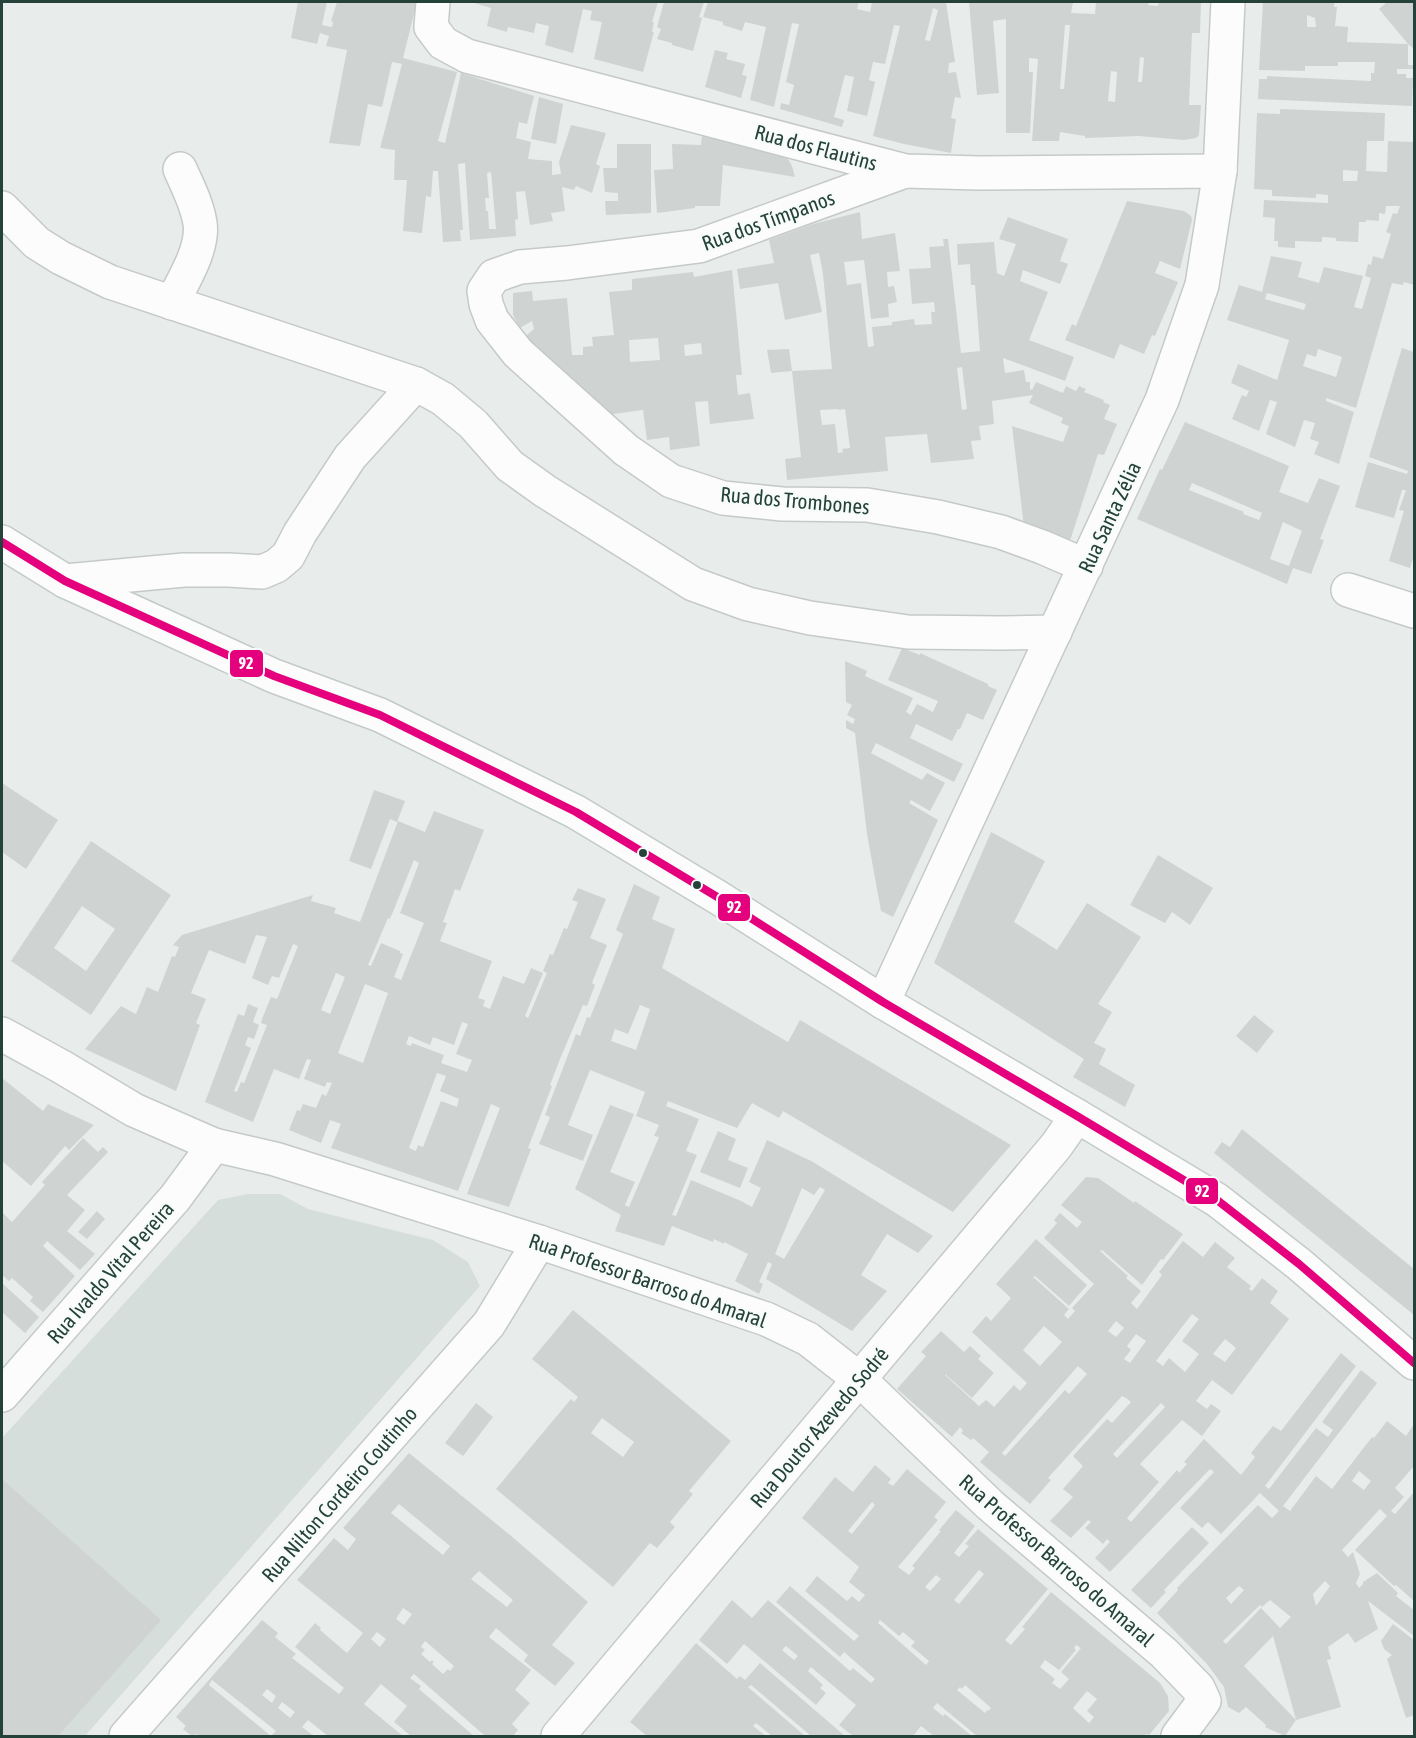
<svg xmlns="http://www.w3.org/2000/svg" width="1416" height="1738" font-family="'Asap Condensed',sans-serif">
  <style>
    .built { fill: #d6dedb }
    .building { fill: #cfd4d2; fill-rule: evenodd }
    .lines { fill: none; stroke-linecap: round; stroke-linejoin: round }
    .street-casing { stroke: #c5cac8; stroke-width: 36 }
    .secondary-casing { stroke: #c3cbc8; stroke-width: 36 }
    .street { stroke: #fcfcfc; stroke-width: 33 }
    .secondary { stroke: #fcfcfc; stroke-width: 33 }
    .bus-1-casing { stroke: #f7fbf9; stroke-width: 12 }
    .bus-1 { stroke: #e5007d; stroke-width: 8 }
    .bus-dot { fill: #24423a; stroke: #f7fbf9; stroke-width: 2 }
    .labels { text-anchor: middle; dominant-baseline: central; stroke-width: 4.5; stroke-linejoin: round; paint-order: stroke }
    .street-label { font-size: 21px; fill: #24423a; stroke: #f7fbf9 }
    .line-badge { stroke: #f7fbf9; stroke-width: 2 }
    .badge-label { font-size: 16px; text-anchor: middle; font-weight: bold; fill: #fff }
  </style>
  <rect width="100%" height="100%" fill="#e8edeb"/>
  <polygon class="built" points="248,1194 280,1194 308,1209 433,1240 468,1262 480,1286 85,1736 2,1736 2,1438 218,1200"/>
  <g class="building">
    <path d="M298,2L303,3V2H327L322,25L332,27L333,22L331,21L337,2H417L403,58L457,72L438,141L445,143L461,73L534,96L527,124L519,122L516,138L531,142L528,159L552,161V175L561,174L559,162L571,125L606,133L596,164L600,166L592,193L576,186L574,190L562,187L565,211L551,213L553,221L530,225L525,191L516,192L518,219L515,220L516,236L470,240L465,163L458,164L463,230H460L461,241L443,242L438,171H433L431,197L426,196L422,233L403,231L407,180H394L395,150L380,148L402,64L392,62L382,107L368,104L360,146L329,143L347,50L326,46L329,36L320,33L317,44L291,38ZM491,172L496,229H489L488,211H486L485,198H489L487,173Z"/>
    <polygon points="471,2 658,2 652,22 654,22 652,32 654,32 643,72 594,59 602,22 590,20 592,11 583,9 573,53 545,45 549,26 536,23 534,33 508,27 507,32 487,26 491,8"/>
    <polygon points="664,2 704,2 699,17 702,18 693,51 672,45 672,43 657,39 661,29 657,27"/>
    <path d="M708,2H859L857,9L870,12L872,2H946L955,62L949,63L948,73L956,72L961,98L955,97L951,118L956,119L951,153L904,144L873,136L900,26L894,25L885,64L873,62L869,80L875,82L867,116L847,111L854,77L845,75L834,117L844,120L842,127L780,109L781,103L789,105L794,85L786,82L799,24L792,23L774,107L750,100L766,27L745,22L742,31L723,25V22L703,17ZM933,8L938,10L930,41L925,40Z"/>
    <path d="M969,2H1073L1071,13L1095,14L1096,2H1149L1148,5L1158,6L1159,2H1201L1200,33H1192L1189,105H1201L1199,135L1196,138L1184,140L1139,136L1085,138V136L1060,132L1059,141H1032L1038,59L1029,58V72H1033L1030,133H1006V19L993,21L999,93L977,95ZM1065,25H1070L1064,89H1060ZM1140,57L1144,58L1142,82H1138ZM1111,71L1117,72L1115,102L1108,101Z"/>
    <path d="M1263,2H1334V7H1337L1335,26L1348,27L1347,42L1408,44V65H1414V69H1397V74H1406V78H1413L1412,106L1258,99L1259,79H1267V76L1371,81V73H1374L1375,62H1338V66H1305V71L1259,70ZM1307,15L1315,18L1316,27H1307Z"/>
    <polygon points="1387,2 1414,2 1414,49 1408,44 1379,9"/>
    <polygon points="715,50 728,53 726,59 745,64 742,75 747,76 741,98 705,87"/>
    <polygon points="539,97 563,104 556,144 531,139"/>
    <path d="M1280,109L1385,113L1384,141H1367L1366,171L1387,172L1388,141L1414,142V285L1404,282L1403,285L1392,283L1356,408L1326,398V401L1354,412L1339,464L1314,454L1319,442L1310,439L1315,423L1304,420L1295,447L1266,434L1277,402L1270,400L1259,431L1232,419L1242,395L1246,397L1249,391L1231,383L1238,364L1277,380L1289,340L1227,320L1239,285L1262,292L1271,256L1302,262L1298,277L1319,283L1324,267L1363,276L1354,307L1362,309L1371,278L1365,276L1368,264L1371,265L1373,256L1383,259L1391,234L1386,232L1393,213L1397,214L1400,206H1386L1385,214L1379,213V221L1366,220V222H1359L1358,242L1336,241V238L1322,237V242L1295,241V248L1278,247V241H1274L1275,218L1263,217L1264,200L1328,203V195L1316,194V198L1272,196V190L1254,189L1257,113L1280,114ZM1343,170L1358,171L1357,181H1343ZM1267,293L1306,304L1304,310L1265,299ZM1318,349L1342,357L1336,377L1303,366L1307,354L1316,357Z"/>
    <polygon points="702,136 787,157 792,166 795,177 723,165 720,206 695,206 695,208 657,213 654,170 673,169 672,144 701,145"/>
    <polygon points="617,144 651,144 651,213 606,215 605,201 618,201 618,193 605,192 603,168 617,168"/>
    <polygon points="1127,201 1184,211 1191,216 1192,220 1180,269 1160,261 1155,273 1178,282 1155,336 1152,335 1144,354 1120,344 1114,359 1065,340 1072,324 1076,326"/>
    <path d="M860,212L862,239L895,233L900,271L887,272L888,287L894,286L897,302L888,304L889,317L871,319L864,260L844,262L847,285L861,283L868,347L874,346L872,327L892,325V322L914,319L915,325L932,324L931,312H935L934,302L912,304L909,269L931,268L929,247L944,246L943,239H948L961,353L980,351L975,285H971L970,264L958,265L957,244L994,242L997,273L1004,276L1016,244L999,239L1008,217L1068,239L1060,261L1068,264L1060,284L1023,270L1020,281L1048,292L1029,340L1074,357L1065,381L1003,358L1005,373L1024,370L1026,382H1030V389L1032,390L1036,382L1063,393L1066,386L1076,391L1079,386L1086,389L1084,392L1104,400L1103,402L1110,405L1104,419L1117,424L1104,455L1098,454L1069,544L1024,527L1012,426L1063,442L1069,426L1061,423L1063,418L1029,403L1033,395L992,401L994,424L979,426L981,440L971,441L974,459L931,463L927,434L885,437L888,471L787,480L785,459L801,457L792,371L771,373L767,350L789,349L792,371L832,369L823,274L819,253L810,255L822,312L785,320L778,283L740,289L737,269L774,263L769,240L813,224ZM962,367L967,409L962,410L957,368ZM838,409L839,410L845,409L850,448L842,449L843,452L838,453L835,424L822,425L820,410Z"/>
    <path d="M732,270L742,375H736L738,395L750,393L754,419L710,424L708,401L695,402L700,446L670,450L669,437L647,440L643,410L606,415L539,353L526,336L534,329L532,321L520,328L513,315V293L532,291L533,301L567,298L572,355H583V347L593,346L592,337L614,335L609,292L632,290V279L693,272L694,277ZM658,338L660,360L630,362L629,340ZM701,343L702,354L685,356L684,345Z"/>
    <polygon points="1402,348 1414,352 1414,555 1410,568 1389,561 1404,511 1399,510 1406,490 1402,490 1394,518 1355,507 1368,462 1407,474 1408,471 1369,457"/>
    <path d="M1185,422L1289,466L1279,492L1308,503L1319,478L1340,486L1320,539L1324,540L1311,574L1293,568L1287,584L1137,519L1160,469L1162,470ZM1192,483L1262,513L1259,520L1243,514L1244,512L1189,490ZM1283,522L1302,531L1289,566L1270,559Z"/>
    <polygon points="902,648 920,655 920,653 988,684 988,686 997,690 983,720 967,713 960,729 958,729 952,741 916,724 910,738 963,764 954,782 876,743 871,753 922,780 927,773 945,783 930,811 911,800 909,803 938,820 893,917 881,911 867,834 855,733 846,728 846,720 853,724 855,719 847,715 852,705 846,702 845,661 867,671 865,676 913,698 906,712 911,715 917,704 933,712 938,701 888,680"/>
    <polygon points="2,783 58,820 26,869 2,852"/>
    <polygon points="374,790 405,801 397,822 390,819 371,869 349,861"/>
    <path d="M434,811L484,830L460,891L455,889L443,922L447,923L440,941L492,961L478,998L485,1000L483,1006L490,1009L503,976L524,984L531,968L543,973L525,1016L528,1018L547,973L543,971L550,954L553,955L564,928L567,929L578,902L572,900L578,888L606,899L590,938L607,945L592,983L595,985L587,1006L583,1005L560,1059L550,1085L552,1086L528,1148L531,1149L509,1207L467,1194L500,1108L491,1104L458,1191L331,1148L341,1124L330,1120L321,1143L289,1130L297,1110L300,1111L303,1104L316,1108L322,1094L326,1096L332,1083L327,1082L325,1087L304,1079L311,1060L307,1059L299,1079L274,1069L253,1122L205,1102L238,1014L244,1016L248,1004L258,1008L253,1022L259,1025L254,1039L248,1037L245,1045L251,1048L234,1091L237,1092L241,1082L244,1083L267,1025L261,1023L262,1019L271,997L277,999L298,946L293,944L279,978L272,976L268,985L252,978L267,937L256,935L245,964L209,950L191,993L206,999L196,1023L200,1025L176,1091L85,1049L121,1006L136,1014L147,987L158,992L172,956L175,957L179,947L173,945L182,935L313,895L311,901L336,908L334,913L360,922L398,821L425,832ZM414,860L419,863L400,913L424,923L401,980L394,977L403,954L400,953V951L381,943L371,966L368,965L388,918L390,919ZM336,973L345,977L330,1014L321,1010ZM365,984L388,993L363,1063L338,1053ZM462,1022L468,1024L456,1054L472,1060L467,1072L441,1063L444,1055L412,1043L411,1046L406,1044L409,1036L430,1045L433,1037L454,1045ZM437,1073L446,1076L440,1091L459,1099L457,1107L441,1101L423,1147L418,1145L416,1151L409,1148Z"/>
    <polygon points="991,832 1045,861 1014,922 1057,950 1087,903 1141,937 1098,1004 1112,1012 1094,1043 1106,1049 1099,1064 1135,1085 1125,1107 1073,1077 1084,1059 934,963"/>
    <path d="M91,841L171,895L91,1015L11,961ZM82,906L115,929L86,971L54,948Z"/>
    <polygon points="1158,855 1213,888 1190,925 1172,912 1165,923 1130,905"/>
    <path d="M634,884L660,897L652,919L675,929L662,968L788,1042L800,1020L1011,1145L953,1212L783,1111L779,1118L752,1103L737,1128L668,1101L666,1106L699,1119L686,1151L697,1155L672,1215L676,1216L691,1180L741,1201L752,1207L761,1188L749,1182L767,1140L813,1162L933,1236L918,1253L887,1234L861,1275L887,1291L852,1331L766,1279L772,1264L768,1262L759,1282L763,1284L759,1294L735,1281L748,1254L724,1242V1244L714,1239L713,1242L672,1226L664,1246L615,1231L621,1215L575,1189L610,1105L634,1114L610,1172L635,1182L625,1205L629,1207L659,1137L654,1136L659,1125L636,1116L645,1092L590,1070L568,1125L593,1135L583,1161L539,1144L550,1117L545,1115L576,1034L580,1036L587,1017L590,1018L623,934L616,930ZM640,1005L650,1009L636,1050L611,1041L615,1029L628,1034ZM820,1187L825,1190L784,1259L775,1254L802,1188L814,1195Z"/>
    <polygon points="1254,1015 1274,1031 1257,1053 1236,1036"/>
    <polygon points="2,1078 43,1111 48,1104 94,1125 69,1150 65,1146 31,1186 2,1161"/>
    <polygon points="1242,1129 1414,1269 1414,1315 1214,1153 1222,1142 1230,1147"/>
    <polygon points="718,1131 736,1139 728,1160 748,1168 740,1188 700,1172"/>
    <polygon points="83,1138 98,1152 103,1147 108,1152 67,1195 85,1210 67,1231 95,1254 80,1270 47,1241 43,1246 75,1276 43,1312 30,1301 33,1297 12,1278 9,1281 2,1275 2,1212 12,1222 45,1185 42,1182"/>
    <path d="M1086,1177L1098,1178L1134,1203L1135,1201L1183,1234L1163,1260L1161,1259L1142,1285L1102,1250L1100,1251L1128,1276L1126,1278L1141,1291L1131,1303L1137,1309L1162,1275L1159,1272L1183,1241L1203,1257L1215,1242L1235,1258L1227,1267L1251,1286L1249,1289L1252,1291L1262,1278L1278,1291L1270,1303L1289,1319L1232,1395L1212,1380L1196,1401L1207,1409L1211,1404L1221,1411L1202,1436L1182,1420L1140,1464L1159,1482L1127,1518L1131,1522L1177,1470L1179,1473L1187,1464L1184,1462L1204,1439L1241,1475L1255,1457L1251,1453L1273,1426L1281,1431L1341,1353L1356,1366L1265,1486L1269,1489L1316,1428L1328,1437L1333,1430L1322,1422L1361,1370L1377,1383L1283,1506L1290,1511L1316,1476L1332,1489L1372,1437L1374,1438L1387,1421L1406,1436L1414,1424V1466L1395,1488L1404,1497L1391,1511L1395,1514L1414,1492V1601L1396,1585L1394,1586L1355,1550L1387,1516L1380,1509L1342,1550L1348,1557L1353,1552L1360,1574L1356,1583L1359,1588L1363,1584V1582L1377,1573L1398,1593L1396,1596L1414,1610V1636L1368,1601L1378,1629L1355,1643L1348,1633L1328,1647L1331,1659L1327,1660L1341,1707L1296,1720L1285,1736L1265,1727L1266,1725L1246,1707L1239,1713L1228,1707L1224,1687L1207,1664L1157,1613L1178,1590L1177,1588L1258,1505L1272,1518L1279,1511L1260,1493L1221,1534L1208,1522L1202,1528L1180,1508L1214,1472L1210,1469L1110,1572L1095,1558L1110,1542L1107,1539L1103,1544L1085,1528L1091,1522L1088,1520L1071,1538L1050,1521L1073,1497L1063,1489L1083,1466L1073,1456L1107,1419L1112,1423L1131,1402L1126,1398L1122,1396L1048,1478L1051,1480L1030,1504L980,1462L989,1452L973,1438L971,1440L961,1433L963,1431L960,1427L952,1437L897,1389L926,1356L921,1352L941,1331L964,1352L970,1346L981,1356L978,1359L994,1373L972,1398L945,1374V1375L979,1406L986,1400L994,1407L1014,1385L1020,1391L1027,1383L972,1332L986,1316L991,1321L1011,1298L996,1284L1036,1239L1087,1285L1069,1306L1035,1276L1033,1277L1069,1309L1064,1315L1068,1319L1075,1311L1072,1308L1094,1284L1044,1238L1057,1223L1054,1220L1060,1213L1077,1228L1082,1222L1061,1205ZM1192,1314L1199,1319L1182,1341L1199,1354L1185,1372L1169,1358L1163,1366L1156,1361ZM1116,1321L1124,1328L1116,1337L1108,1331ZM1044,1326L1062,1342L1040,1366L1023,1350ZM1136,1334L1146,1341L1130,1363L1124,1359L1131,1350L1127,1346ZM1225,1339L1236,1348L1225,1362L1213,1354ZM1078,1366L1087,1374L1069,1394L1065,1390L1005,1456L1002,1453ZM1161,1403L1165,1407L1117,1458L1113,1454ZM1359,1471L1371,1481L1364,1490L1352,1481ZM1325,1581L1330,1586L1316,1606L1313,1594ZM1239,1586L1244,1590L1231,1604L1226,1598ZM1270,1600L1291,1617L1280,1628L1261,1608L1226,1644L1223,1641L1260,1605L1262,1607ZM1273,1636L1283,1672L1296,1720L1244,1666Z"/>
    <polygon points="97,1211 105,1219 87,1239 78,1232"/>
    <polygon points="2,1283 39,1317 25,1333 2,1312"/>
    <path d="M573,1310L731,1441L689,1491L693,1494L670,1522L675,1527L657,1548L650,1543L613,1587L496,1489L571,1399L574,1402L578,1397L532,1359ZM602,1418L634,1442L623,1457L591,1433Z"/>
    <polygon points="476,1403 493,1417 463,1456 445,1443"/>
    <path d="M409,1453L510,1535L588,1602L552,1645L575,1663L555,1686L524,1661L528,1655L496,1628L489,1637L531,1670L515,1690L530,1703L512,1724L518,1730L513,1736H483L484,1735L414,1674L410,1678L421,1686L419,1689L474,1736H411L394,1722L407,1706L381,1684L364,1704L403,1736H328L308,1720L302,1727L314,1736H199L196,1734L192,1736L183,1729L186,1726L176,1717L262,1620L278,1633L275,1637L296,1654L292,1658L339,1694L344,1688L295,1647L315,1623L321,1628L320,1630L347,1653L363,1633L297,1580L334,1538L348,1550L356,1539L343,1528ZM399,1504L450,1546L443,1555L391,1513ZM479,1571L513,1600L507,1607L471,1579ZM403,1608L412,1614L404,1625L396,1619ZM377,1632L386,1639L380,1647L371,1639ZM425,1641L454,1666L450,1671L448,1669L443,1674L432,1664L434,1662L432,1660L430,1662L421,1654L425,1650L421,1647ZM212,1680L276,1731L271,1736L209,1685ZM267,1689L276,1696L272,1703L262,1695ZM282,1702L295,1712L290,1718L278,1708Z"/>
    <path d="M875,1465L891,1479L888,1483L893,1486L907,1469L946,1502L934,1517L938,1520L898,1567L909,1575L915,1568L912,1566L941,1531L939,1530L956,1510L975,1526L954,1553L959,1557L969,1546L965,1544L978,1529L1048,1589L1005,1640L1011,1645L1025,1629L1022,1627L1051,1592L1160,1683L1168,1696L1169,1711L1149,1735L1146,1734L1144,1736H977L937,1703L933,1708L943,1716L945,1714L972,1736H934L921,1726L913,1736H853L839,1725L856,1705L811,1667L808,1671L823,1685L820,1688L826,1693L816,1705L744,1644L727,1664L699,1640L732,1600L752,1618L768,1600L850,1671L853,1668L871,1683L875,1679L844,1652L840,1657L776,1602L790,1586L854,1641L859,1636L805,1591L817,1576L847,1601L852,1596L859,1602L865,1595L849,1582L859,1567L802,1518L835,1477L853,1492ZM872,1502L875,1505L852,1534L848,1531ZM979,1570L984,1574L959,1604L954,1600ZM936,1575L941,1579L930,1591L925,1587ZM880,1620L899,1636L903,1632L915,1642L911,1646L929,1661L926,1665L878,1623ZM1076,1645L1081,1648L1061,1672L1069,1679L1060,1689L1052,1683L1055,1679L1040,1667L1045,1660L1059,1670L1076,1650L1074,1648ZM786,1646L798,1656L794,1660L782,1650ZM965,1685L991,1708L988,1711L987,1710L985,1713L957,1690L960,1687L962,1689ZM1087,1691L1097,1699L1087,1711L1094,1717L1089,1723L1073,1708Z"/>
    <polygon points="3,1480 161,1620 58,1736 2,1736 2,1481"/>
    <polygon points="1192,1527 1209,1543 1164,1590 1166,1592 1151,1608 1131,1590"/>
    <polygon points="1393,1624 1414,1640 1414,1715 1406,1718 1387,1659 1392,1655 1384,1649 1381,1641"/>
    <polygon points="696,1643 737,1679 740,1676 745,1680 760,1663 845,1736 811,1736 751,1685 748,1687 805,1736 772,1736 756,1723 753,1726 766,1736 689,1736 688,1735 686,1736 647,1736 630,1722"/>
  </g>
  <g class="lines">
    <g class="street-casing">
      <g id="street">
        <polyline points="433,2 431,27 443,43 467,56 905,171 979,173 1220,171"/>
        <polyline points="905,171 699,246 567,263 520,267 494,276 484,291 486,304 492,320 518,353 626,450 671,481 723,498 782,504 867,505 938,517 1001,532 1042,547 1086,566"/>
        <polyline points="2,208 37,243 61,258 110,282 416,384 443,399 473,424 510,466 545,491 693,584 748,604 810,618 908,632 1000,633 1055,632"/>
        <path d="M172,303C183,281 204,248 200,223C197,204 188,187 180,169"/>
        <polyline points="65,581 184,570 228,570 262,572 276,566 288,556 300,533 350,457 416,384"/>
        <polyline points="1348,590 1414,611"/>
        <polyline points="883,1002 1162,400 1202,285 1220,171 1228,2"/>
        <polyline points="2,1034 62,1067 134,1110 214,1145 275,1159 539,1242 766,1319 808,1339 859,1379 990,1505 1164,1653 1198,1688 1204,1701 1178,1736"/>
        <polyline points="2,1395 175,1198 214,1145"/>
        <polyline points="126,1736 489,1324 539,1242"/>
        <polyline points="558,1736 1056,1146 1077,1116"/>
      </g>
    </g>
    <g class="secondary-casing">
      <polyline id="secondary" points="2,542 65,581 274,676 380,715 576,812 719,898 883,1002 1077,1116 1217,1200 1299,1264 1414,1363"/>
    </g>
    <use href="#street" class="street"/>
    <use href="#secondary" class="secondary"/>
    <g class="bus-1-casing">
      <polyline id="bus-1" points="2,542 65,581 274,676 380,715 576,812 719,898 883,1002 1077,1116 1217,1200 1299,1264 1414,1363"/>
    </g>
    <use href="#bus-1" class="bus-1"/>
  </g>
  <g class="bus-dot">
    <circle cx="643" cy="853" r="5"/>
    <circle cx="697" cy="885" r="5"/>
  </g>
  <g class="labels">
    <g class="street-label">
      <text transform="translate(816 147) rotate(15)">Rua dos Flautins</text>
      <text transform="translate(768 220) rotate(-20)">Rua dos Tímpanos</text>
      <text transform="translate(795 500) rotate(5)">Rua dos Trombones</text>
      <text transform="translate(1109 517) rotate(-65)">Rua Santa Zélia</text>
      <text transform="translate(110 1272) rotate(-49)">Rua Ivaldo Vital Pereira</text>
      <text transform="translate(648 1280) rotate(19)">Rua Professor Barroso do Amaral</text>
      <text transform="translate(819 1427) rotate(-50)">Rua Doutor Azevedo Sodré</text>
      <text transform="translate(339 1494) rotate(-49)">Rua Nilton Cordeiro Coutinho</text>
      <text transform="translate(1057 1560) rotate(41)">Rua Professor Barroso do Amaral</text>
    </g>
  </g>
  <g class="line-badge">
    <rect x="229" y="649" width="35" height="29" rx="6" fill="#e5007d"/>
    <rect x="717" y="893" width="34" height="29" rx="6" fill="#e5007d"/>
    <rect x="1185" y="1177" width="34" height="28" rx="6" fill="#e5007d"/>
  </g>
  <g class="badge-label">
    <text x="246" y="669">92</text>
    <text x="734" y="913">92</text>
    <text x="1202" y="1197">92</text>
  </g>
  <rect width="1416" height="1738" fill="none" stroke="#24423a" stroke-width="6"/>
</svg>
